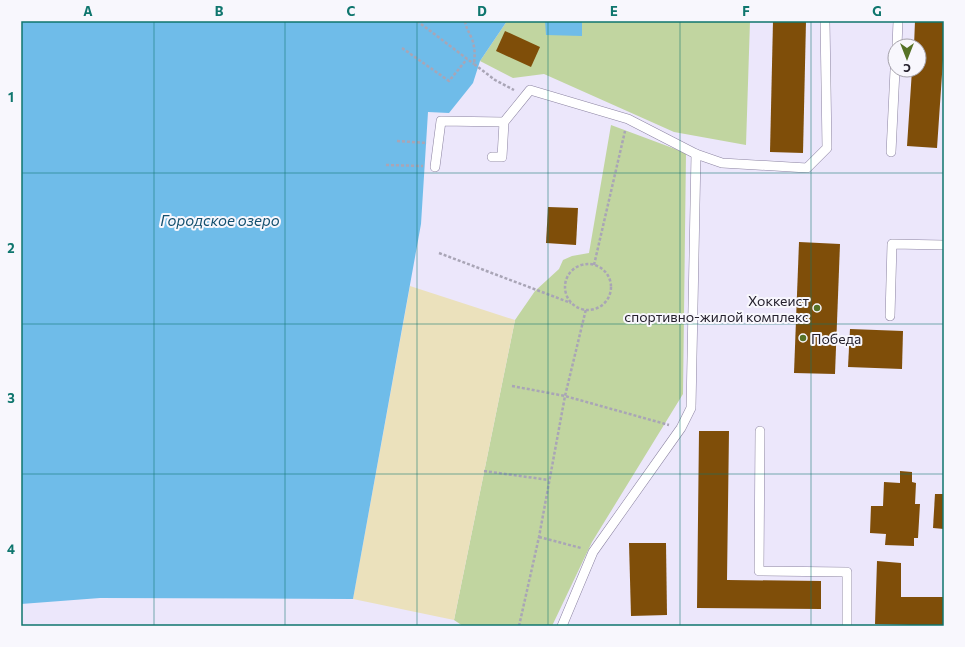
<svg xmlns="http://www.w3.org/2000/svg" width="965" height="647" font-family="Commissioner,sans-serif">
  <style>
    .green { fill: #c1d5a0 }
    .sand { fill: #ebe1bc }
    .water { fill: #6fbce9 }
    .building { fill: #7f4e09 }
    .lines { fill: none; stroke-linecap: round; stroke-linejoin: round }
    .lane-casing { stroke: #8c84a2; stroke-width: 10 }
    .path { stroke: #a9a5b6; stroke-width: 2.5; stroke-dasharray: 3 2; stroke-linecap: butt }
    .lane { stroke: #fff; stroke-width: 9 }
    .grid { fill: none; stroke: #0f766e; stroke-width: 1; stroke-opacity: 0.55 }
    .poi-dot { fill: #567227; stroke: #f8f7fd; stroke-width: 1.5 }
    .labels { text-anchor: middle; dominant-baseline: central; stroke-width: 4; stroke-linejoin: round; paint-order: stroke }
    .poi-label { font-size: 14px; fill: #25212d; stroke: #f8f7fd; text-anchor: end }
    .water-label { font-size: 15px; font-style: italic; fill: #14506f; stroke: #f8f7fd }
    .neatline { fill: none; stroke: #0f766e; stroke-width: 1.5 }
    .grid-label { font-size: 13px; text-anchor: middle; font-weight: bold; fill: #0f766e }
  </style>
  <rect width="100%" height="100%" fill="#ece7fb"/>
  <g class="green">
    <polygon points="507,21 750,21 746,145 674,132 544,74 513,78 480,61"/>
    <polygon points="611,125 686,153 683,394 592,542 552,626 463,626 454,620 515,320 535,291 559,269 563,260 572,256 589,253"/>
  </g>
  <polygon class="sand" points="410,286 515,320 454,620 353,599"/>
  <g class="water">
    <polygon points="21,21 507,21 480,61 473,83 449,113 428,112 421,224 353,599 100,598 21,604"/>
    <polygon points="545,21 582,21 582,36 546,35"/>
  </g>
  <g class="building">
    <polygon points="773,21 806,21 803,153 770,152"/>
    <polygon points="915,21 944,21 944,45 937,148 907,146 912,70 919,70 919,46 914,46"/>
    <polygon points="505,31 540,47 531,67 496,51"/>
    <polygon points="548,207 578,208 576,245 546,243"/>
    <polygon points="799,242 840,244 835,374 794,373"/>
    <polygon points="850,329 903,331 902,369 848,367"/>
    <polygon points="699,431 729,431 727,580 821,581 821,609 697,608"/>
    <polygon points="900,471 912,472 912,482 916,483 915,504 920,504 918,538 914,538 914,546 885,545 886,534 870,533 871,506 883,506 884,482 900,483"/>
    <polygon points="935,494 944,494 944,529 933,528"/>
    <polygon points="629,543 666,543 667,615 631,616"/>
    <polygon points="877,561 901,563 901,597 944,597 944,626 875,624"/>
  </g>
  <g class="lines">
    <g class="lane-casing">
      <g id="lane">
        <polyline points="897,46 898,21"/>
        <polyline points="891,152 895,70"/>
        <polyline points="492,157 502,157 504,122 530,90 628,119 696,154 722,163 807,168 827,148 825,21"/>
        <polyline points="435,167 441,121 504,122"/>
        <polyline points="890,316 892,244 944,245"/>
        <polyline points="760,431 759,571 847,572 847,626"/>
        <polyline points="562,626 593,552 681,428 691,408 696,154"/>
      </g>
    </g>
    <g class="path">
      <polyline points="417,21 474,64"/>
      <path d="M465,21C466,28 469,32 472,39C475,47 475,55 474,64L495,80L514,90"/>
      <polyline points="402,48 449,81 467,59"/>
      <polyline points="397,141 427,143"/>
      <polyline points="386,165 423,166"/>
      <polyline points="439,253 571,303"/>
      <circle cx="588" cy="287" r="23"/>
      <polyline points="594,265 625,131"/>
      <polyline points="512,386 565,396 669,425"/>
      <polyline points="484,471 549,480"/>
      <polyline points="539,537 581,548"/>
      <polyline points="519,626 539,537 565,396 586,309"/>
    </g>
    <use href="#lane" class="lane"/>
  </g>
  <path class="grid" d="M154,21V626M285,21V626M417,21V626M548,21V626M680,21V626M811,21V626M21,173H944M21,324H944M21,474H944"/>
  <g class="poi-dot">
    <circle cx="817" cy="308" r="4"/>
    <circle cx="803" cy="338" r="4"/>
  </g>
  <g class="labels">
    <g class="poi-label">
      <text x="809" y="300">Хоккеист<tspan x="809" dy="16">спортивно-жилой комплекс</tspan></text>
      <text x="811" y="338" text-anchor="start">Победа</text>
    </g>
    <g class="water-label">
      <text x="220" y="220">Городское озеро</text>
    </g>
  </g>
  <rect width="965" height="647" fill="none" stroke="#f8f7fd" stroke-width="44"/>
  <g transform="translate(907 58) rotate(180)"><circle r="19" fill="#f8f7fd" stroke="#a4a1aa"/>
  <path d="M0-3L7 15L0 10L-7 15Z" fill="#567227"/>
  <text y="-6" font-size="11" font-weight="bold" text-anchor="middle" fill="#25212d">С</text>
  </g>
  <rect x="22" y="22" width="921" height="603" class="neatline"/>
  <g class="grid-label">
    <text x="88" y="16">A</text>
    <text x="219" y="16">B</text>
    <text x="351" y="16">C</text>
    <text x="482" y="16">D</text>
    <text x="614" y="16">E</text>
    <text x="746" y="16">F</text>
    <text x="877" y="16">G</text>
    <text x="11" y="102">1</text>
    <text x="11" y="253">2</text>
    <text x="11" y="403">3</text>
    <text x="11" y="554">4</text>
  </g>
</svg>
